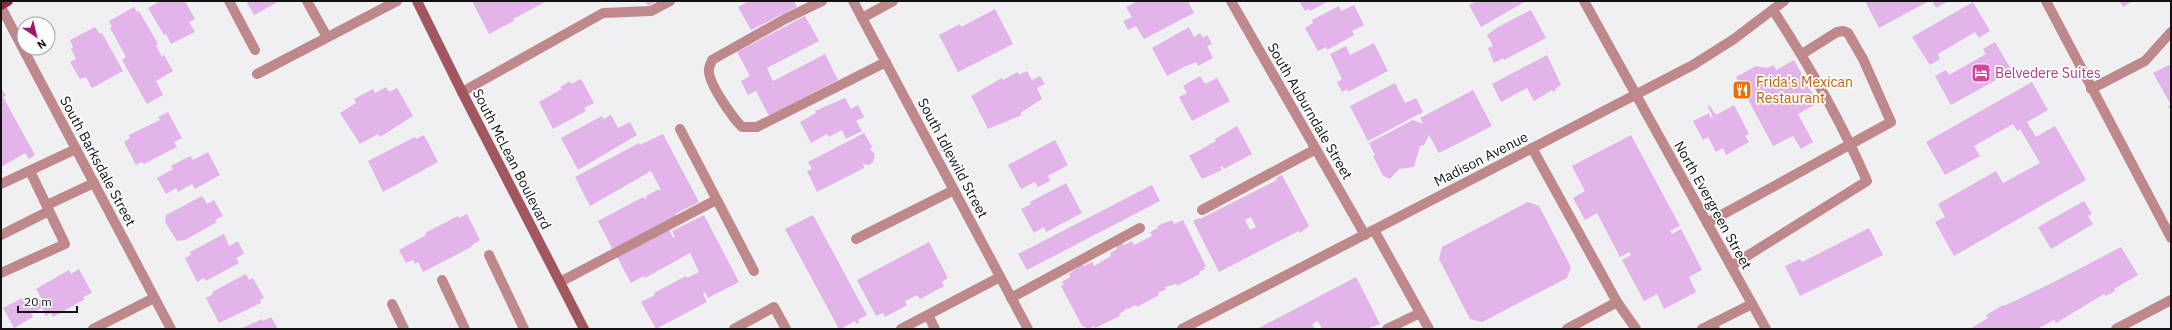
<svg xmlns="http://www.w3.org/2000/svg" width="2172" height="330" font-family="'IBM Plex Sans',sans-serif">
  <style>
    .building { fill: #e2b4e9; fill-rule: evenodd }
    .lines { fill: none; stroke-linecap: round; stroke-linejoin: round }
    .service { stroke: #bf898c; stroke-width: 10 }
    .minor { stroke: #bf898c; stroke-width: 10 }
    .tertiary { stroke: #bf898c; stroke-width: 10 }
    .secondary { stroke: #a2565d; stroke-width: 10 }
    .primary { stroke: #8b2e3c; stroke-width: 10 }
    .labels { text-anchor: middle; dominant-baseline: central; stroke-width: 3.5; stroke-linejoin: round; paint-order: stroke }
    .hotel-label { font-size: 14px; fill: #b23c85; stroke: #fdfeff; text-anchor: start }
    .food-label { font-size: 14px; fill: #c56008; stroke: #fdfeff; text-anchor: start }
    .street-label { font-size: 14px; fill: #121213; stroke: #fdfeff }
  </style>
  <rect width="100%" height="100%" fill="#f0f0f2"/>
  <g class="building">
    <polygon points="160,1 185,1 195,19 189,22 195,32 171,44 166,34 164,35 148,8"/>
    <polygon points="246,1 280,1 254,15"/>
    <polygon points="472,1 547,1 513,19 514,21 489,34"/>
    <polygon points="645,1 657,1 648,6"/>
    <polygon points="749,1 794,1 797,7 751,30 738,7"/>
    <polygon points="1138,1 1188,1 1194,13 1144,39 1136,26 1128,30 1123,21 1132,17 1126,7"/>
    <polygon points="1299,1 1329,1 1310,11 1309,9 1305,11"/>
    <polygon points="1477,1 1526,1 1481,27 1469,5"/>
    <polygon points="1865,1 1929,1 1879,28"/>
    <polygon points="1932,1 1949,1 1936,8"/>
    <polygon points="2119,1 2133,1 2123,7"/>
    <polygon points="1973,2 1990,31 1979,38 1975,32 1938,54 1940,59 1930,65 1912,37"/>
    <polygon points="1354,5 1364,25 1352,31 1354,35 1327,50 1326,47 1318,51 1305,28 1313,23 1312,20 1339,6 1341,11"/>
    <polygon points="134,7 137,12 139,11 158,44 156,45 162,57 164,55 173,71 156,81 163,95 147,104 122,60 126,57 110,28 112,27 109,21"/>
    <polygon points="995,9 1013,44 958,72 939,35 960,24 961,27"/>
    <polygon points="1531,10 1546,38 1504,60 1503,58 1494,63 1488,48 1493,46 1487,35 1498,27"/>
    <polygon points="805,16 819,41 767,68 773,81 825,54 838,80 769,116 756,91 748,95 741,81 750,76 737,52"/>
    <polygon points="95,27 100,34 102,33 123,71 92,88 86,77 80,79 70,62 76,59 71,49 73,47 70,40"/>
    <polygon points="1189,27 1194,37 1200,33 1203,38 1207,35 1212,44 1207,46 1213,58 1198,66 1196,62 1184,67 1167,76 1152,48"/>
    <polygon points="1995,42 2012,71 1951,105 1935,76 1946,70 1949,75 1986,54 1983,49"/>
    <polygon points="1374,43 1388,71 1348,92 1347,89 1342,92 1337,82 1342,79 1330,54 1346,46 1350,55"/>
    <polygon points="1547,55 1561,85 1555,89 1556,90 1553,92 1552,90 1534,101 1527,88 1501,102 1492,84"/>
    <polygon points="1794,60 1818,103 1798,114 1813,142 1801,149 1793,136 1773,146 1736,77 1756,66 1767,68 1774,65 1776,70"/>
    <polygon points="2171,64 2171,111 2168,106 2171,105 2153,73"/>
    <polygon points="1027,71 1032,80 1040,76 1045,84 1037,88 1042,99 1020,113 1022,115 988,129 971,96 1002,78 1003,80 1018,72 1019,75"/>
    <polygon points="1200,76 1205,84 1217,78 1230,101 1192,121 1179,97 1187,93 1183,86"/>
    <polygon points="581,79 594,103 584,108 586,111 553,129 539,102 562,89 560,87 570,81 571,84"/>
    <polygon points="2032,82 2048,110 2027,122 2036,137 2055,126 2086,180 1954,256 1935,222 1945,217 1938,204 1996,171 2003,183 2040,163 2020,129 2017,131 2013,124 1974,146 1980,156 1945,175 1926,142"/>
    <polygon points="1395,83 1405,103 1416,98 1423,112 1368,141 1350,106"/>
    <polygon points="386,87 389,92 397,88 413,116 380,137 378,134 360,144 340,113 356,103 354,99 373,89 375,93"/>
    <polygon points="1,88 6,96 3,97 35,155 29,159 25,153 1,167"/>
    <polygon points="1473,90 1492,126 1439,153 1429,135 1424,145 1420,146 1414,167 1399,169 1390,179 1383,176 1373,156 1375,155 1369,143 1413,120 1423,124 1420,118"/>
    <polygon points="845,98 851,109 858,105 864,117 856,121 862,131 846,139 842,130 829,137 827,134 811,143 800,122 816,113 815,111"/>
    <polygon points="1709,105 1716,115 1734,105 1749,134 1745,136 1749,142 1726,155 1723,148 1716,152 1708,137 1703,140 1693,121 1709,113 1711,118 1713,117 1708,107"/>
    <polygon points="168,112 182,138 174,142 177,147 144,164 142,162 136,165 124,142 130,138 129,135 160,120 158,117"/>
    <polygon points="611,115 618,128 630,122 637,135 578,170 561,138 602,116 604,119"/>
    <polygon points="1237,126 1252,154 1224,169 1222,166 1220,167 1222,170 1202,179 1189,156 1216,141 1215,139"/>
    <polygon points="864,133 872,147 870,149 875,154 873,162 869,165 863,164 864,168 817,192 807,171 812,169 808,162"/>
    <polygon points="663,134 699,202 675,214 676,216 613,250 598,221 643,197 644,199 647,198 646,196 657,190 661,190 651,171 590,206 575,177 639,143 640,145"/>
    <polygon points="424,135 438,162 383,192 368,161 415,137 416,139"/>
    <polygon points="1631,135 1680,226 1670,231 1672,234 1681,229 1702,270 1689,277 1696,292 1664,309 1657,294 1644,301 1622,260 1631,255 1629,252 1620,257 1597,213 1585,220 1573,198 1585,191 1572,166"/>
    <polygon points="1055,140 1068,165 1048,176 1050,181 1038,187 1035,182 1021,189 1008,165"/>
    <polygon points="208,152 220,175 195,189 192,184 178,192 176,188 166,194 157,178 173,169 171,166 190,156 193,160"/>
    <path d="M1282,175L1309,226L1300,233L1299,231L1219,272L1193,221L1199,218L1200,219L1277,180L1276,178ZM1251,217L1256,227L1250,230L1245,220Z"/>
    <polygon points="1066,183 1082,213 1046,232 1044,227 1034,233 1021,209 1031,204 1030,202"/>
    <polygon points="1152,185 1160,201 1027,270 1018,254"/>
    <polygon points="202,196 207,204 214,200 223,216 215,220 217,222 185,240 177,241 165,222 166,215"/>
    <polygon points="2084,201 2092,214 2088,216 2093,224 2051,249 2038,227"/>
    <polygon points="1528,202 1539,206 1571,267 1567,278 1482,322 1470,319 1439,259 1442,247"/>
    <polygon points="467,214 480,240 472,245 473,246 423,272 418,262 415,264 413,260 406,263 399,250 426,235 425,233 458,216 459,218"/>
    <polygon points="704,215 739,282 708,298 705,292 703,294 707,302 656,329 641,302 655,295 654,293 686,276 687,278 699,272 690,253 645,278 644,276 631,283 617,257 669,229 673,238 675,237 672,231"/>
    <polygon points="813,215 867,315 858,320 860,322 856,324 855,321 841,329 839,329 785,229"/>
    <polygon points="1172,220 1174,224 1183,220 1206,266 1204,267 1205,269 1199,272 1200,274 1177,286 1176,284 1165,287 1166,289 1158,293 1159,295 1137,307 1136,305 1128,309 1125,308 1126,310 1119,314 1120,316 1095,328 1094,326 1089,329 1082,326 1061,286 1064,285 1062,282 1070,277 1069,274 1083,264 1084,266 1092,262 1094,266 1111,256 1110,253 1117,249 1116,246 1123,243 1124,245 1132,241 1134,245 1152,236 1150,232 1158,228 1157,226"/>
    <polygon points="1869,228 1883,255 1800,296 1785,266 1800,259 1802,262"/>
    <polygon points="224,234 229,246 238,241 244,254 236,258 239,263 206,281 204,278 197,282 185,258 191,255 190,252"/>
    <polygon points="929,242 948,278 942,282 944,286 920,299 917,295 905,301 907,305 885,317 883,313 876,316 857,280"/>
    <polygon points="2121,247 2138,275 2114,289 2115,291 2106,296 2104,294 2056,323 2054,320 2037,329 1970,329 1988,318 1986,315 2003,305 2004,306 2054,282"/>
    <polygon points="79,269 92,293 83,297 85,299 53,317 51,313 46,316 42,308 31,314 33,317 14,328 3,308 22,298 27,307 42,299 36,289 69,270 71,274"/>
    <polygon points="246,274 249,280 253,278 264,298 260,300 261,303 219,323 206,298 213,294 212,292"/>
    <polygon points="1356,277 1380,324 1373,327 1373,326 1367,329 1322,329 1318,321 1312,324 1315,329 1257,329"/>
    <polygon points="271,317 278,329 240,329 262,319 263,321"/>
  </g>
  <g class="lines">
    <g class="service">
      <polyline points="229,1 255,50"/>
      <polyline points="307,1 327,37"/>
      <path d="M822,1L785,19L712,60C711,63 709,67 709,69C707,82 733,118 742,127H757L886,62"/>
      <polyline points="862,18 893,1"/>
      <polyline points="257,74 397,1"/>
      <polyline points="2091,89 2145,61 2171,32"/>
      <polyline points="462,92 603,13 651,11 670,1"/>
      <polyline points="680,129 754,271"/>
      <polyline points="1532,148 1617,302"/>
      <polyline points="1,184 76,149"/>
      <polyline points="47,205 94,183"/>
      <polyline points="1202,210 1316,149"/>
      <polyline points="1707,223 1891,122 1863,59 1848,33 1843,31 1837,32 1802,54"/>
      <polyline points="1,235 49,211"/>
      <polyline points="856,239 954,190"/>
      <polyline points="489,255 524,329"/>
      <path d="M1731,266L1867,181C1841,121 1809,65 1773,10"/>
      <polyline points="1,273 65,244 30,171"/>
      <polyline points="442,280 465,329"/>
      <polyline points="560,282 716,200"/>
      <polyline points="1011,298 1140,228"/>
      <polyline points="392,304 404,329"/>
      <polyline points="928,315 935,329"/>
      <polyline points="93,329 154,298"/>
      <polyline points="734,329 774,307 786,329"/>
      <polyline points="901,329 1000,277"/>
      <polyline points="1387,329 1420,313"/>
      <polyline points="1567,329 1617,302 1636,329"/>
      <polyline points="1702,329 1712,324"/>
      <polyline points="1715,329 1712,324 1752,304"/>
    </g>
    <g class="minor">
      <polyline points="853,1 1028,329"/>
      <polyline points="1231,1 1365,235"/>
      <polyline points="1584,1 1766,329"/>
      <polyline points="1,7 171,329"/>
      <polyline points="1374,230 1429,329"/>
      <polyline points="2116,329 2171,300"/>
    </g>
    <g class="tertiary">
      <polyline points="2046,1 2171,238"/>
      <polyline points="1182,329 1693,65 1734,39 1784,1"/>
    </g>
    <polyline class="secondary" points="417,1 462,92 584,329"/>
    <polyline class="primary" points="1,5 8,1"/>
  </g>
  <defs>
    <g id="hotel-square" transform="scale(1)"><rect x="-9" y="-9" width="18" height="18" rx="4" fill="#d1479c" stroke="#fdfeff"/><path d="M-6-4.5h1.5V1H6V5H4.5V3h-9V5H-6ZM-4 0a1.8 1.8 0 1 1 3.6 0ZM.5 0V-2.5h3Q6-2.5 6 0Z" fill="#fff"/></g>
    <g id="restaurant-square" transform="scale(1)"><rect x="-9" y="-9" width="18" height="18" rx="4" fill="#e8710a" stroke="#fdfeff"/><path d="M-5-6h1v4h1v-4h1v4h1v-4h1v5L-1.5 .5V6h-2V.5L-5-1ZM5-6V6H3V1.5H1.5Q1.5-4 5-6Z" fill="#fff"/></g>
  </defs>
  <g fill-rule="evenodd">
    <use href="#hotel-square" x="1981" y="73"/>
    <use href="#restaurant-square" x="1742" y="90"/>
  </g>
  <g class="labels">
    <g class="hotel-label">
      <text x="1995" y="73">Belvedere Suites</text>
    </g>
    <g class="food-label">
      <text x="1756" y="82">Frida's Mexican<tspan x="1756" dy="16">Restaurant</tspan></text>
    </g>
    <g class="street-label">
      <text transform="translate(1310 111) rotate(60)">South Auburndale Street</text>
      <text transform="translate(953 158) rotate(62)">South Idlewild Street</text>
      <text transform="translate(512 159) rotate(63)">South McLean Boulevard</text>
      <text transform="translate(1481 159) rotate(-27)">Madison Avenue</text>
      <text transform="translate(98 161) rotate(62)">South Barksdale Street</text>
      <text transform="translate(1713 205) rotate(61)">North Evergreen Street</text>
    </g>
  </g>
  <rect width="2172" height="330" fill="none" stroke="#121213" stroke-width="4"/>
  <g transform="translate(36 36) rotate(145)"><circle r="19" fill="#fdfeff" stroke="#9fa0a1"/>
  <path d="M0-3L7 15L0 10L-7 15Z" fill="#9e1868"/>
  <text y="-6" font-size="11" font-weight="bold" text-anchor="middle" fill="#121213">N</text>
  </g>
  <path d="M18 306v6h59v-6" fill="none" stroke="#121213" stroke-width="2"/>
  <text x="24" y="306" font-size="12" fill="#121213" stroke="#fdfeff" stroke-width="3" paint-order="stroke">20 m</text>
</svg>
